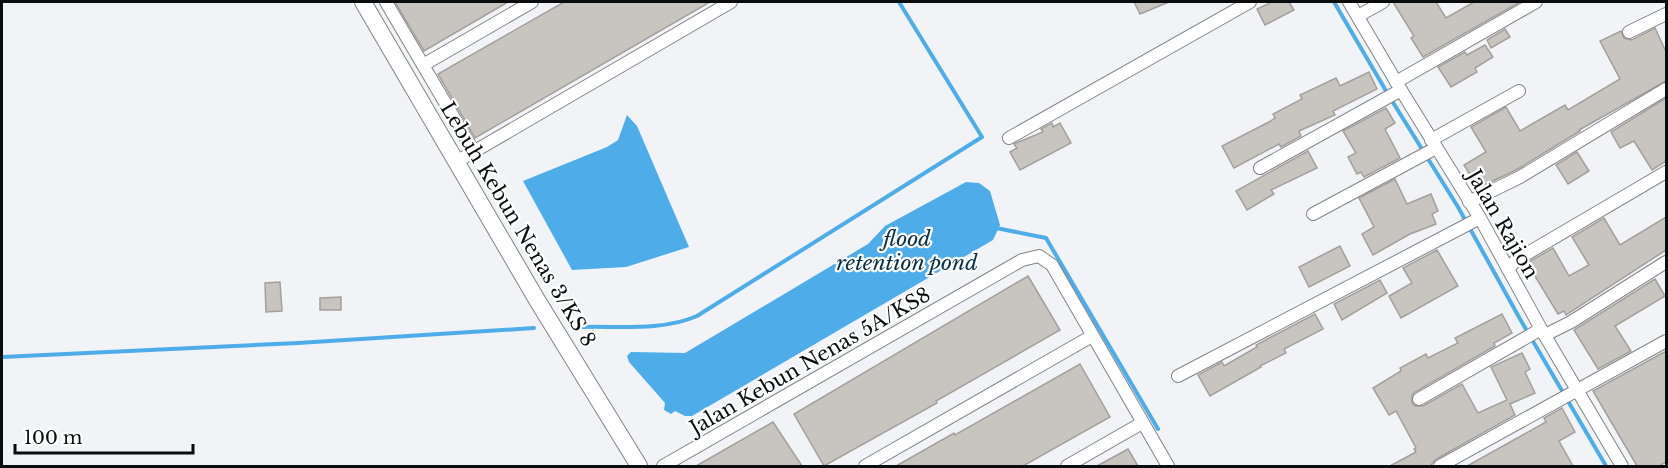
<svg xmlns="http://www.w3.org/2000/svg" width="1668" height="468" font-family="'Libre Baskerville',serif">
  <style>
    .water { fill: #4eade9 }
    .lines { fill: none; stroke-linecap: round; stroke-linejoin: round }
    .stream { stroke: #4eade9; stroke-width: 4 }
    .building { fill: #c8c5c0; stroke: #a3a09c; stroke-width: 1.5 }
    .street-casing { stroke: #828387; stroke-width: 14 }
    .secondary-casing { stroke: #828387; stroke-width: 18 }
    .street { stroke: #fff; stroke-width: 12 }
    .secondary { stroke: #fff; stroke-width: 16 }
    .labels { text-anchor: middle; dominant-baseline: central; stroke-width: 4.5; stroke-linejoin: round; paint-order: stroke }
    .street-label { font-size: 20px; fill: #0b0c0d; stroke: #fff }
    .water-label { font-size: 21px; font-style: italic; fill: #053048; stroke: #fff }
  </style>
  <rect width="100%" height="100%" fill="#f1f3f7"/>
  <g class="water">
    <polygon points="627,115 637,126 689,247 626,267 572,270 523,181 607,147 618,140"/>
    <polygon points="966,182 979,183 990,191 1000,225 993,240 692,416 685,416 675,411 671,414 664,410 665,403 629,362 627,356 631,352 685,353 868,244 885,226"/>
  </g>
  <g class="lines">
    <g class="stream">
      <polyline points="1334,2 1389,96 1458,207 1520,319 1606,466"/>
      <polyline points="996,228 1046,238 1158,429"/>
      <path d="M582,327C619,326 663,331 697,316L982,137L899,2"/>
      <polyline points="2,357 298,343 534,328"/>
    </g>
  </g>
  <g class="building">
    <polygon points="395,2 508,2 424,51"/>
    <polygon points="564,2 710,2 475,138 438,74"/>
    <polygon points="1134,2 1169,2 1140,14"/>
    <polygon points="1272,2 1289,2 1294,10 1265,25 1257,9"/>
    <polygon points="1393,2 1436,2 1446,18 1474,2 1520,2 1423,57 1411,38 1414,36"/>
    <polygon points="1655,28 1666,52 1666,81 1579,130 1580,131 1516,170 1478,188 1464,165 1486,152 1471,127 1506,107 1520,131 1565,105 1568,110 1620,79 1600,41 1621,31 1624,38 1632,40"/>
    <polygon points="1505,29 1510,37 1491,48 1487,40"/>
    <polygon points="1485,45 1493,57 1475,68 1477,72 1451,87 1438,67 1465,52 1467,55"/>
    <polygon points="1369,72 1377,89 1333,111 1335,115 1299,131 1301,136 1281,147 1279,144 1234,168 1222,146 1269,122 1275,118 1273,114 1302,99 1300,95 1336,78 1340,86"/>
    <polygon points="1666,98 1666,161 1652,170 1634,141 1620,148 1611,132"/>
    <polygon points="1386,108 1395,123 1385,129 1400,158 1364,177 1361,172 1357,174 1348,157 1356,153 1343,131"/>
    <polygon points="1052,123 1053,127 1060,123 1071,143 1020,170 1010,152 1017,148 1014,144 1043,132 1041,129"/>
    <polygon points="1308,151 1317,168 1271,190 1274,194 1247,210 1236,191"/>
    <polygon points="1577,152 1589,171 1568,184 1556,165"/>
    <polygon points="1395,179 1407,204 1431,194 1438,211 1432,214 1436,224 1410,234 1373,255 1362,234 1374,227 1359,198"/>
    <polygon points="1666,217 1666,250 1566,315 1564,311 1558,314 1527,263 1553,248 1569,276 1589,265 1572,237 1604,218 1620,245"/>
    <polygon points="1340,246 1350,266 1309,287 1299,267"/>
    <polygon points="1437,250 1458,286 1401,318 1389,296 1412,283 1403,268"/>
    <polygon points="1028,276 1060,330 936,401 937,403 824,466 794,414"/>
    <polygon points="1655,279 1665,296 1615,326 1631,351 1598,369 1574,330"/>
    <polygon points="1380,280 1387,293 1342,320 1334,304"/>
    <polygon points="280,282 282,311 266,312 265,283"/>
    <polygon points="341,297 341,310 320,310 320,298"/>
    <polygon points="1315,314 1323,329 1284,349 1286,353 1260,366 1261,367 1210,396 1198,375 1222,362 1224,366 1257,347 1256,345"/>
    <polygon points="1502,314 1512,333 1494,343 1495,346 1415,392 1412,395 1412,403 1415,406 1423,406 1462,384 1478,413 1507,400 1491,367 1522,353 1530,369 1525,372 1535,393 1510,404 1515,415 1436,459 1430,466 1390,466 1416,452 1414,449 1416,448 1396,411 1389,415 1373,388 1401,371 1400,368 1426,354 1428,358 1458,343 1455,338"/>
    <polygon points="1666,351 1666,462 1659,466 1637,466 1593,391"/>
    <polygon points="1080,364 1110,417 1023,466 896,466 954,433 955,435"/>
    <polygon points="1562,408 1575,432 1559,441 1573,466 1467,466 1546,422 1544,418"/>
    <polygon points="773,422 802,466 696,466"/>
    <polygon points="1128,449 1138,466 1097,466 1119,454"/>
  </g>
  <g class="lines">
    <g class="street-casing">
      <g id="street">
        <polyline points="386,2 474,152"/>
        <polyline points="1349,2 1401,90 1480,218 1541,329 1622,466"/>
        <polyline points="1358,16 1383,2"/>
        <polyline points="1629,32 1666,14"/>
        <polyline points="423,65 532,2"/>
        <polyline points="1396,82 1536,2"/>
        <polyline points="1009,138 1250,2"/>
        <polyline points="1431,140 1519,91"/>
        <polyline points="456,162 731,2"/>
        <polyline points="1260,168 1401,90"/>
        <polyline points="1469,202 1520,177 1666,89"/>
        <polyline points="1313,214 1436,148"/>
        <polyline points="1508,269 1516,260 1666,172"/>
        <polyline points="1545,335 1571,322 1666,262"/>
        <polyline points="1178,376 1480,218"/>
        <polyline points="1419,399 1541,329"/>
        <polyline points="663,466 1022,260 1039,256 1052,265 1168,466"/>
        <polyline points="865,466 1092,336"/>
        <polyline points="1067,466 1142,423"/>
        <polyline points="1440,466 1666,341"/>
      </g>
    </g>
    <g class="secondary-casing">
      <polyline id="secondary" points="363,2 537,300 639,466"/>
    </g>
    <use href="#street" class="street"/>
    <use href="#secondary" class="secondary"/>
  </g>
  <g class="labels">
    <g class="street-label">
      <text transform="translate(518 224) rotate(59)">Lebuh Kebun Nenas 3/KS 8</text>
      <text transform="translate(1503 224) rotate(60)">Jalan Rajion</text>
      <text transform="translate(810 361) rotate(-30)">Jalan Kebun Nenas 5A/KS8</text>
    </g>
    <g class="water-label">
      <text x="907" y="239">flood<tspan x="907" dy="24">retention pond</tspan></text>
    </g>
  </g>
  <rect width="1668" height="468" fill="none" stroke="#0b0c0d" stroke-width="6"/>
  <path d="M15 444v9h178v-9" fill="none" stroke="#0b0c0d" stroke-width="3"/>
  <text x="24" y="444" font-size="18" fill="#0b0c0d" stroke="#ffffff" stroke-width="4.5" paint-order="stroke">100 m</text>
</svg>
